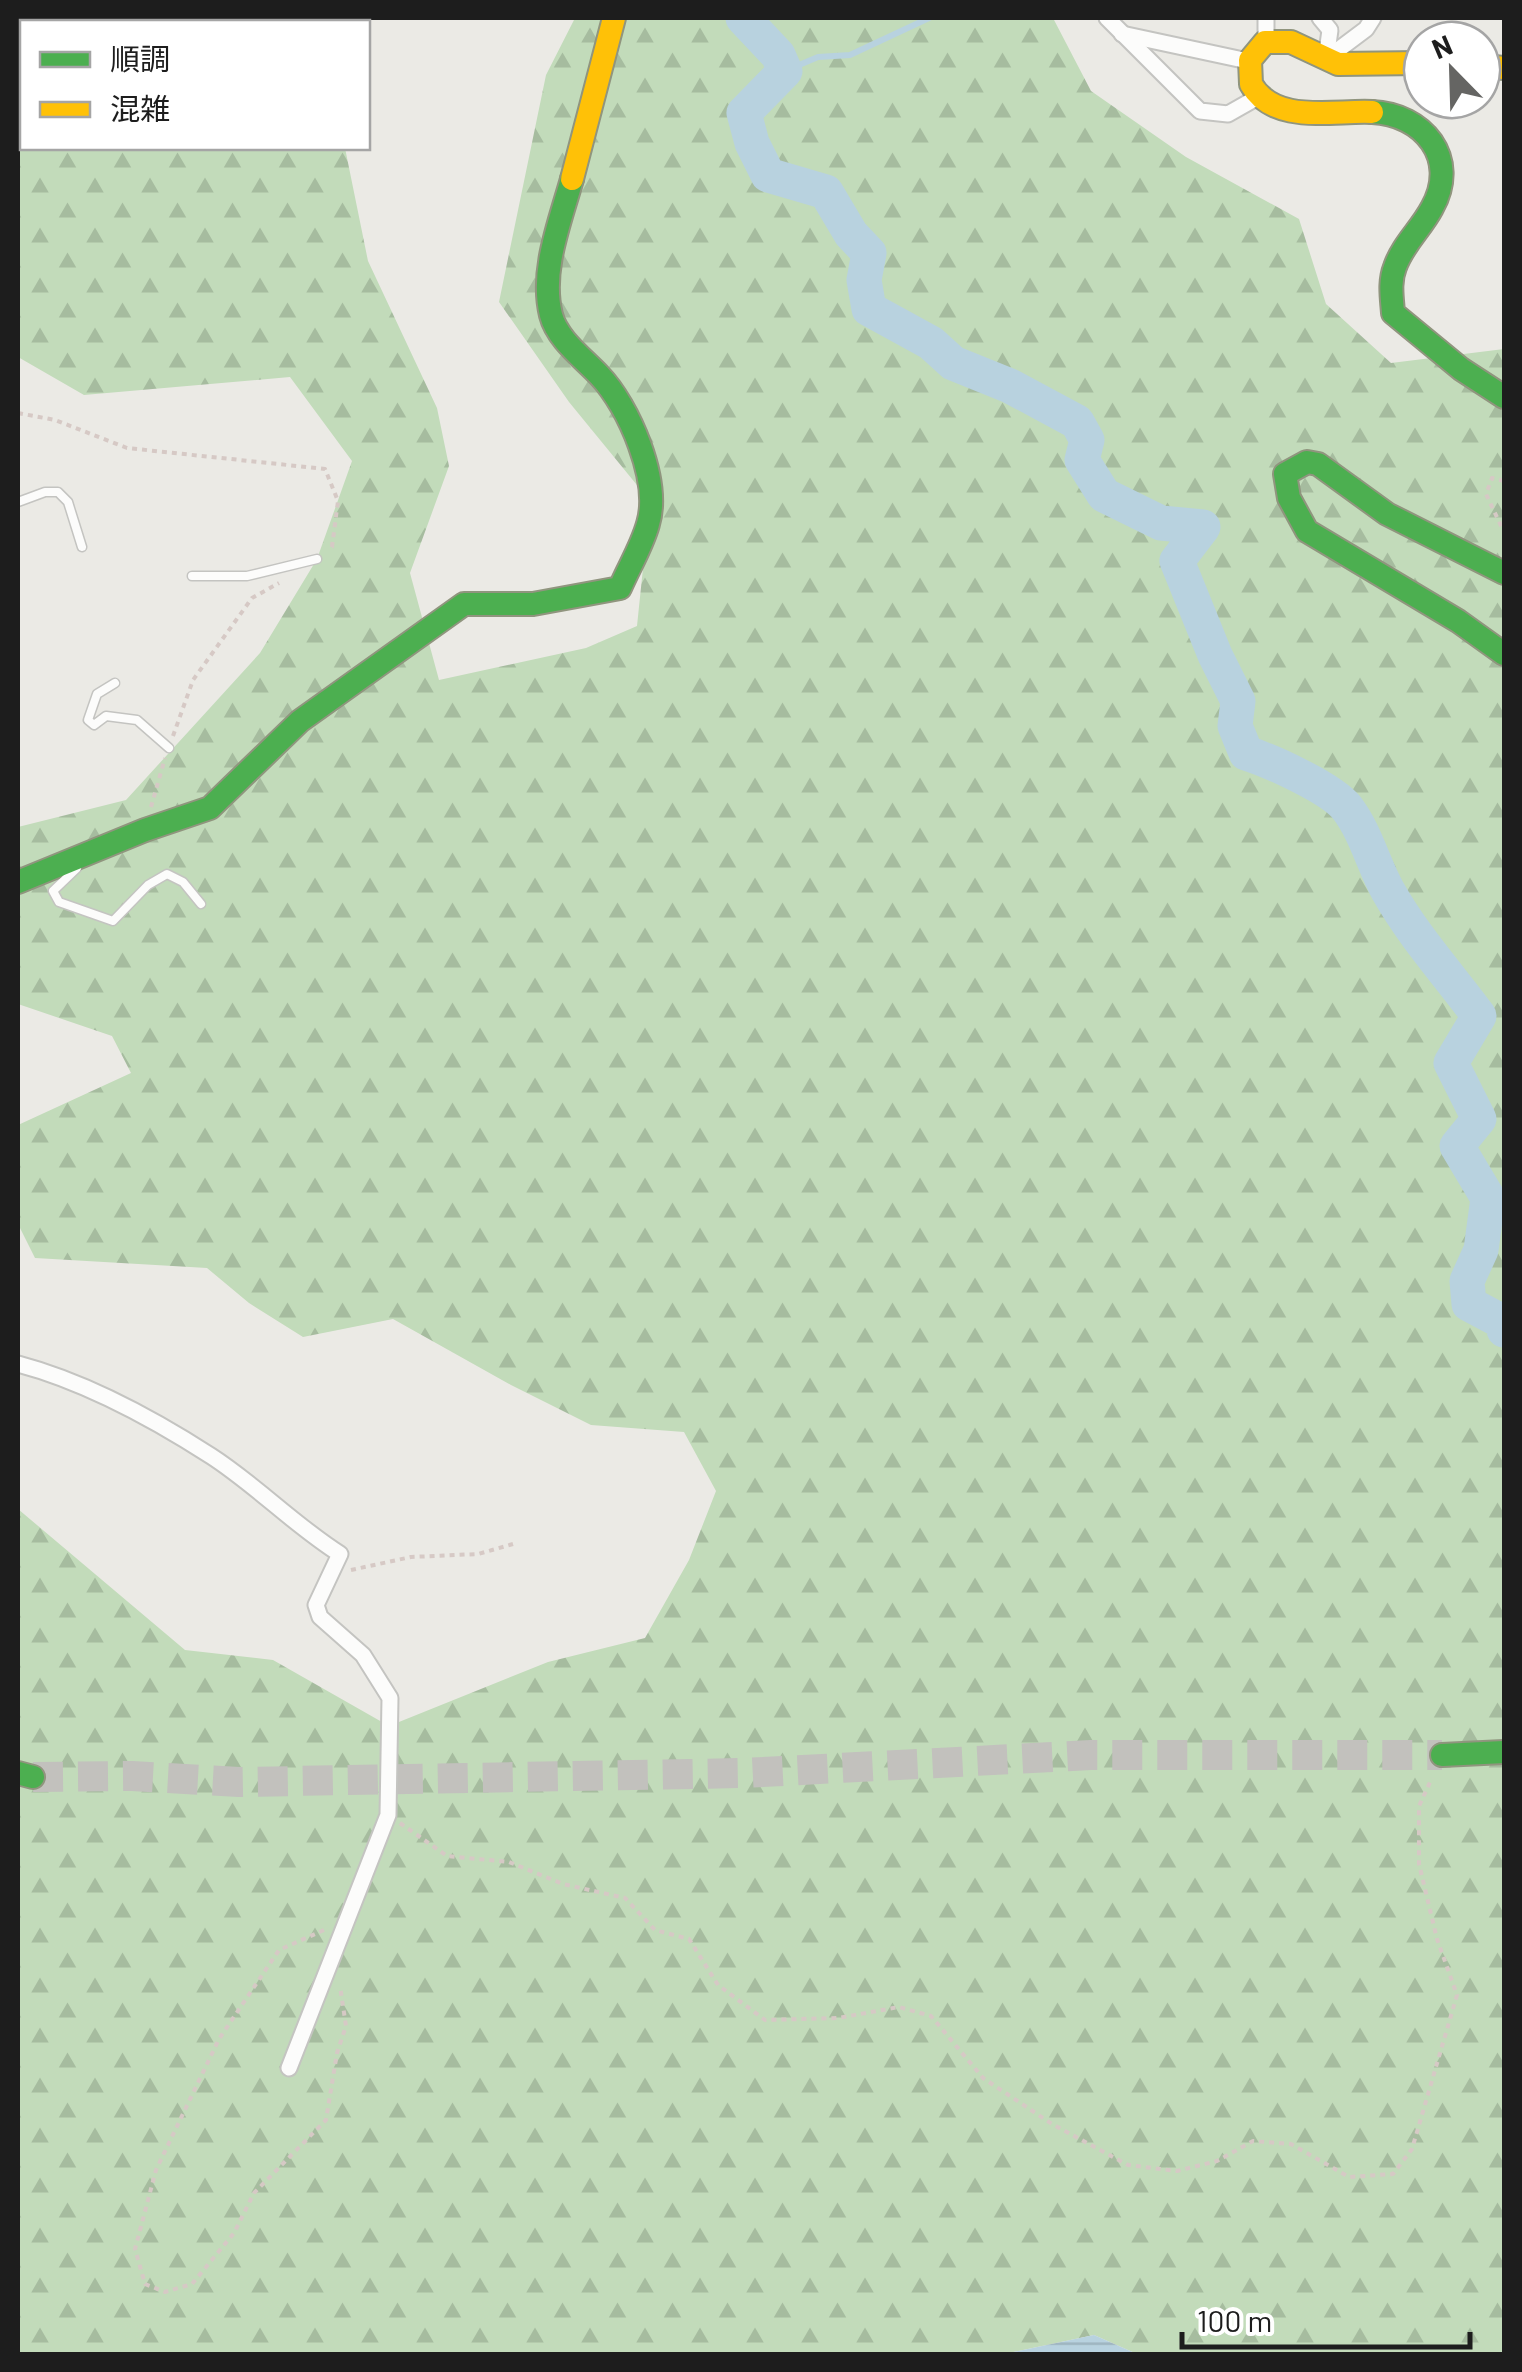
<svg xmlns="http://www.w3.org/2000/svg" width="1522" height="2372" font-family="Barlow,'Noto Sans JP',sans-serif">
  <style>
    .forest { fill: url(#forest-firs) }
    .water { fill: url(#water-rules) }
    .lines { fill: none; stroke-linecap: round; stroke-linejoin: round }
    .stream { stroke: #b8d2df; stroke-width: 6 }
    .river { stroke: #b8d2df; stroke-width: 35 }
    .highway-tunnel { stroke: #c2c1bd; stroke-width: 30; stroke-dasharray: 30 15; stroke-linecap: butt }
    .lane-casing { stroke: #c4c4c1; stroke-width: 11 }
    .street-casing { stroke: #c4c4c1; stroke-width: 19 }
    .fast-casing { stroke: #90957e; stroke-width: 26 }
    .slow-casing { stroke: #90957e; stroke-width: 26 }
    .path { stroke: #d6c9c5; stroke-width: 4; stroke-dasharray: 5 5; stroke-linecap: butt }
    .lane { stroke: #fcfcfb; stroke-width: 8 }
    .street { stroke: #fcfcfb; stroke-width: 15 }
    .fast { stroke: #4caf50; stroke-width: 22 }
    .slow { stroke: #ffc107; stroke-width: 22 }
  </style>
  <defs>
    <pattern id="forest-firs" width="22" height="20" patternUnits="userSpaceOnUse" patternTransform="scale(2.5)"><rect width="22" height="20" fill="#c2dbba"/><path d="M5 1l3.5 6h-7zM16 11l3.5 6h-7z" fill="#a6bc9f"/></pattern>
    <pattern id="water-rules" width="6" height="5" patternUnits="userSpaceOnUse" patternTransform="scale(2.5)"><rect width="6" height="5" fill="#b8d2df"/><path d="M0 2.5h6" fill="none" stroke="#9eb4bf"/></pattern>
  </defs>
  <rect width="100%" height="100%" fill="#ebeae5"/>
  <polygon class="forest" points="18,18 362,18 361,22 22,22 22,148 345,148 368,261 437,408 449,466 410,573 439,680 586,648 637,626 650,501 569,402 499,302 546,75 575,18 1053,18 1091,91 1186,157 1299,219 1326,304 1391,363 1504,349 1504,2354 1137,2354 1094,2335 1004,2354 18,2354 18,1509 185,1650 273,1660 389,1726 548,1662 645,1638 689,1560 716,1491 684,1432 591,1425 511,1385 393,1319 303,1337 249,1303 207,1268 35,1258 18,1224 18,1125 131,1073 112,1036 18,1004 18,827 126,800 260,653 317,559 352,461 290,377 84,395 18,357"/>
  <polygon class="water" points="1094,2335 1137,2354 1004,2354"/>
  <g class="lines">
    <polyline class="stream" points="785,71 818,57 850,55 929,18"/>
    <path class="river" d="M743,18L778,55L785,71L744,113L752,143L768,175L826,192L851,234L869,253L864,280L869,309L931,343L953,363L1010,386L1077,422L1087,440L1082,460L1104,495L1161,523L1203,527L1177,561L1215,655L1238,701L1235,726L1246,753C1271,761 1331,788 1347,808C1366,833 1373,864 1388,891C1414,937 1448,974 1479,1016L1451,1063L1479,1119L1457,1146L1488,1198L1481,1250L1467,1281L1469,1304L1501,1321L1504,1330"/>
    <polyline class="highway-tunnel" points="33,1777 132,1776 239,1782 743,1773 1091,1755 1442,1755"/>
    <g class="lane-casing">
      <g id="lane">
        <polyline points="18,502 45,492 58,492 68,502 82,547"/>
        <polyline points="192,576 247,576 317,559"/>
        <polyline points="115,683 97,694 88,720 94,725 106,716 137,720 169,748"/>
        <polyline points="77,868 53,891 59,902 113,921 148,885 167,874 183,882 201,904"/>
      </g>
    </g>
    <g class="street-casing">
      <g id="street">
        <polyline points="1107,18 1200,111 1228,114 1258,97"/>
        <polyline points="1266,18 1266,44"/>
        <polyline points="1320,18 1330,30 1326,59"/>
        <polyline points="1122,34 1248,61"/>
        <polyline points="1326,59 1366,29 1373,18"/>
        <path d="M18,1364C86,1382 152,1418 211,1456C256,1485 294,1525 340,1554L316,1605L320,1617L363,1655L390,1698L388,1815L289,2068"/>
      </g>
    </g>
    <g class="fast-casing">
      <g id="fast">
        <path d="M1372,112C1423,114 1460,158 1432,208C1421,229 1403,244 1395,267C1389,282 1392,298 1393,313L1461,369L1504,397"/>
        <polyline points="1504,573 1387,514 1318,464 1307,462 1285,474 1289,498 1307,531 1458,621 1504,654"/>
        <path d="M18,882L145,830L210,808L300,721L464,604H533L620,588C629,567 642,546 648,524C661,481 629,406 599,375C583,358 557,339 551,315C540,271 560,222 572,179"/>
        <polyline points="1442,1755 1504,1752"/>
        <polyline points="18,1773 33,1777"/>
      </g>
    </g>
    <g class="slow-casing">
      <g id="slow">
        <polyline points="1482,66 1504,68"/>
        <path d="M1372,112C1333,110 1274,125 1251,84L1250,60L1265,42H1291L1338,64L1422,63"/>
        <polyline points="572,179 614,18"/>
      </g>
    </g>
    <g class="path">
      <polyline points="18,413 55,420 127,448 325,469 338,501 332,547 328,550"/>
      <polyline points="1504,481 1492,478 1486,494 1504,532"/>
      <polyline points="173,736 193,680 252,598 279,583"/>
      <polyline points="151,807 165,758"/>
      <polyline points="351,1570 411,1557 478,1554 513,1544"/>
      <polyline points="400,1823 447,1856 509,1862 563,1884 625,1898 655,1930 689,1939 718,1985 765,2020 838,2018 899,2007 931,2016 983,2078 1052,2124 1128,2165 1177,2171 1217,2161 1253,2141 1291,2144 1349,2177 1393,2174 1412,2149 1457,1995 1437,1939 1419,1864 1419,1806 1432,1778"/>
      <polyline points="324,1930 279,1950 219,2039 156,2170 135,2249 145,2284 165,2292 192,2284 234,2233 254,2193 326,2120 337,2053 346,2026 340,1986"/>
    </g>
    <use href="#lane" class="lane"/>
    <use href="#street" class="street"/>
    <use href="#fast" class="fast"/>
    <use href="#slow" class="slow"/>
  </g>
  <rect width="1522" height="2372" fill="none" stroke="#1d1d1d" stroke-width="40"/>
  <rect x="20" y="20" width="350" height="130" fill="#ffffff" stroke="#a5a5a5" stroke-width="2.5"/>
  <rect x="40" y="52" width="50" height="15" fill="#4caf50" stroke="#a5a5a5" stroke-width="2.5"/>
  <text x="110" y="70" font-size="30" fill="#1d1d1d">順調</text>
  <rect x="40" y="102" width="50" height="15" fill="#ffc107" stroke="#a5a5a5" stroke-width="2.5"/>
  <text x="110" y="120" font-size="30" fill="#1d1d1d">混雑</text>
  <g transform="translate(1452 70) rotate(337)"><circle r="48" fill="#ffffff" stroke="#a5a5a5" stroke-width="2.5"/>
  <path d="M0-8L18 38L0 25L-18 38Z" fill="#656563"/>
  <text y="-15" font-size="28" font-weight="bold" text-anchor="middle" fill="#1d1d1d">N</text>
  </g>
  <path d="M1182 2332v15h288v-15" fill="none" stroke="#1d1d1d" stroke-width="5"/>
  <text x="1197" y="2332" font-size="30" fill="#1d1d1d" stroke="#ffffff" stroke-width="8" paint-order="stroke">100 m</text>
</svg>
